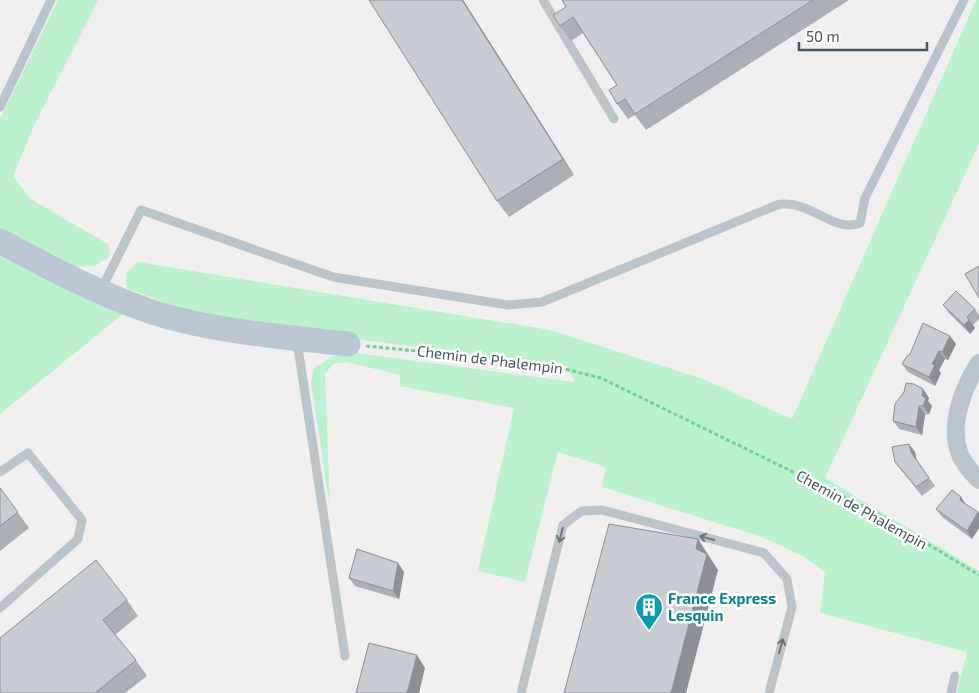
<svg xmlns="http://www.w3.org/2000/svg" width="979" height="693" font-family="'Exo 2',sans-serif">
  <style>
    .green { fill: #bbf1cd }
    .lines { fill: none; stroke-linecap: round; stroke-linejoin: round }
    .path { stroke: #71d19d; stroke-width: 3; stroke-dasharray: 4 2.5; stroke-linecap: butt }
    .lane { stroke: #b9c4cc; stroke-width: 9 }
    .street { stroke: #b9c4cc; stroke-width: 18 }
    .secondary { stroke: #bbc8d4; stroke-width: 25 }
    .wall { fill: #acafb5 }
    .shaded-wall { fill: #8c8f93 }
    .building { fill: #c8ccd2; stroke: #8c8f93 }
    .oneway { stroke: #68757e }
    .labels { text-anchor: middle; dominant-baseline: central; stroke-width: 5; stroke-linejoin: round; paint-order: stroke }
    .street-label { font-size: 15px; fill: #46535d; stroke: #fff }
    .culture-label { font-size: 15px; font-weight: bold; fill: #0d838f; stroke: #fff; text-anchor: start }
  </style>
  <rect width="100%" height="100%" fill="#f1eeef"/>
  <g class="green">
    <polygon points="58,0 98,0 34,126 13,176 29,198 108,244 110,256 95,266 72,267 0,231 0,119"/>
    <polygon points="976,0 979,0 979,144 825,478 979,571 979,693 957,693 967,652 820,613 825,572 803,556 762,537 602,487 606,467 558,452 525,582 478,571 514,408 399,386 401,375 346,362 333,364 325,374 330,507 311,382 314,368 331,357 348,352 575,382 564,359 567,366 308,333 201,316 126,288 126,273 138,262 550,330 703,379 792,419"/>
    <polygon points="0,248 124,313 0,414"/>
  </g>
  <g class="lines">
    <polyline class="path" points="366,346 541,363 601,378 873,511 979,575"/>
    <g class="lane">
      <polyline points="543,0 614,119"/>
      <polyline points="0,107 51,0"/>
      <path d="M101,290L141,210L333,277L508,305L542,302L777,205C809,198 834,234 860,223L865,198L964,0"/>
      <polyline points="297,341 345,656"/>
      <polyline points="0,472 28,453 82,520 78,539 0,608"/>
      <polyline points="521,693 563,525 582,511 602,510 764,553 787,579 792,607 769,693"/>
      <polyline points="951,693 955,676"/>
    </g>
    <path class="street" d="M979,363C964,385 949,424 959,452C963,463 971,472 979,480"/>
    <path class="secondary" d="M0,241C48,267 97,293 149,311C208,331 285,337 348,344"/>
  </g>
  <g class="wall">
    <polygon points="369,0 463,0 574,175 509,217 497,201"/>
    <polygon points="562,0 849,0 646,130 635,115 628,119 617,104 617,85 583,33 571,41 560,26 566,7"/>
    <polygon points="943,305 975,309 979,315 979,319 973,325 975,328 970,334 949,313"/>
    <polygon points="950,336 956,344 948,360 945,359 939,370 941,373 935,386 908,372 902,364 910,354"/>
    <polygon points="923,389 929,398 928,401 932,406 929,414 925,415 922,435 899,429 893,421"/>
    <polygon points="915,452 916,460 935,486 922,496 895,462"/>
    <polygon points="0,488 29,528 0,551"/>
    <polygon points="961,497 966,505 978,512 979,513 979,528 972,539 942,517 936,509"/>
    <polygon points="404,572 399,599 355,586 349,578"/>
    <polygon points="127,600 138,616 115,635 136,660 147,676 125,693 0,693"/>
  </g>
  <g class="shaded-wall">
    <polygon points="462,0 463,0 574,175 563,159"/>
    <polygon points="969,320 975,328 970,334 964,325"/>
    <polygon points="950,336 956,344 948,360 942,352"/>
    <polygon points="939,351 945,359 939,370 941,373 935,386 929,377 932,364"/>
    <polygon points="923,389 929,398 928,401 932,406 929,414 923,406 922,396"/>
    <polygon points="919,406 925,415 922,435 916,427"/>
    <polygon points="909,444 915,452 917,461 911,452"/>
    <polygon points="961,497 967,506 960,500"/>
    <polygon points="978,512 979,513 979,528 972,539 967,531"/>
    <polygon points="698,539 718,570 686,693 671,693 696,549"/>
    <polygon points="398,563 404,572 399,599 393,591"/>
    <polygon points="417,655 425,668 419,693 407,693"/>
  </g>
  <g class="building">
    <polygon points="369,0 462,0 563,159 497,201"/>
    <polygon points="562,0 813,0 635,114 625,99 617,104 609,90 617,85 573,17 560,26 553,15 566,7"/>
    <polygon points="979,266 979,298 965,274"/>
    <polygon points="956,291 975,309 967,317 969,320 964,325 943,305"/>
    <polygon points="923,323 950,336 942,352 939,351 932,364 935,365 929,377 902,364 907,356 910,354"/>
    <polygon points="906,383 914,384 923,389 922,396 926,398 923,406 919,406 916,427 893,421 895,404 904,392"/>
    <polygon points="909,444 911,452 929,478 916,487 895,462 892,447"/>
    <polygon points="0,488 18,512 0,526"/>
    <polygon points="952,490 961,497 960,500 964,503 978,512 967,531 936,509"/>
    <polygon points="609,524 698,539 696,549 707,554 671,693 564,693"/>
    <polygon points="357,549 398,563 393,591 349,578"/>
    <polygon points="96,560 127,600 103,620 136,660 95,693 0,693 0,638"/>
    <polygon points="369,643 417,655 407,693 356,693"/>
  </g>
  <defs><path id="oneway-shaft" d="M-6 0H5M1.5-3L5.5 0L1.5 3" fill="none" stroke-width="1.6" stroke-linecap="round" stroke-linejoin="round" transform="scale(1.25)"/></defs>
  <g class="oneway">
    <use href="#oneway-shaft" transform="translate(561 535) rotate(104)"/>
    <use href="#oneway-shaft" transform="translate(707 538) rotate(-165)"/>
    <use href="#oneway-shaft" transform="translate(781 646) rotate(-75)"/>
  </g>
  <defs>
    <g id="building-pin" transform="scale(1.4375)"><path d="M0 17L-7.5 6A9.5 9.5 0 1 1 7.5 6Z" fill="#0f9aa8" stroke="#fff"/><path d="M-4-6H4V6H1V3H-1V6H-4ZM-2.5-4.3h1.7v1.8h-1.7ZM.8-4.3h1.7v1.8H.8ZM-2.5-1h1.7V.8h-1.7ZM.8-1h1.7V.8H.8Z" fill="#fff"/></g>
  </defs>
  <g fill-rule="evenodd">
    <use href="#building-pin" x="649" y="607"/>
  </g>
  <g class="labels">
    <g class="street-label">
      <text transform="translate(490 359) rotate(7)">Chemin de Phalempin</text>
      <text transform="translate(862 509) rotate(29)">Chemin de Phalempin</text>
    </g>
    <g class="culture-label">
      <text x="668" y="598">France Express<tspan x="668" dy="17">Lesquin</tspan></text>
    </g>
  </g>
  <path d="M799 42v8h128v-8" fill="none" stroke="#46535d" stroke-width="2.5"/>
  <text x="806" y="42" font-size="15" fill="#46535d" stroke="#ffffff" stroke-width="4" paint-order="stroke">50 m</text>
</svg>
